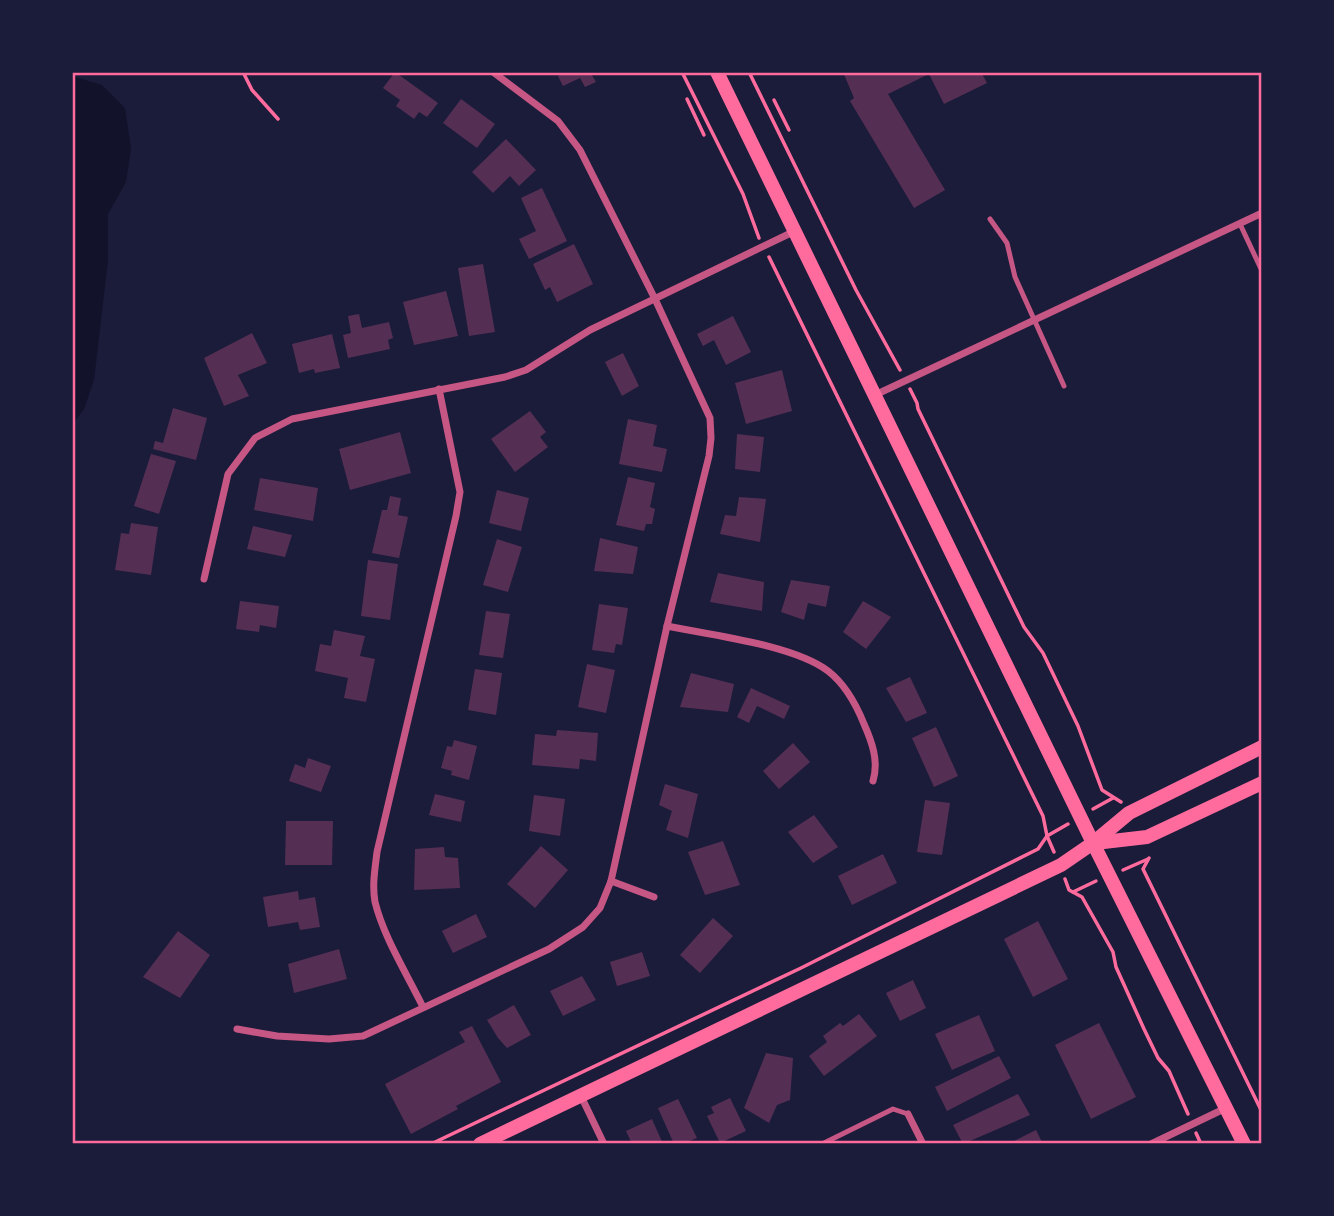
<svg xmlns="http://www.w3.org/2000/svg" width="1334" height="1216" font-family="Bitter,serif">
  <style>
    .water { fill: #12122b }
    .building { fill: #542f53 }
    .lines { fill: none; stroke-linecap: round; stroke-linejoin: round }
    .path { stroke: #ff6b9d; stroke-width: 3.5 }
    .service { stroke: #c65784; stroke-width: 5 }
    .minor { stroke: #c65784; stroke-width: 7 }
    .secondary { stroke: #ff6b9d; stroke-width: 14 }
    .neatline { fill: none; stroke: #ff6b9d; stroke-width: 2.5 }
  </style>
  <rect width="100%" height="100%" fill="#1b1b3a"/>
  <polygon class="water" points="72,76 102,85 125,108 131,149 126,182 108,214 108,260 94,380 84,409 72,425"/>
  <g class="building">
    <polygon points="395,72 438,103 427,117 419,112 414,119 396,106 400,100 383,88"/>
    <polygon points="561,72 590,72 596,82 585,87 580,78 563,86 558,76 562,74"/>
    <polygon points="843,72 981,72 987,83 944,104 929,74 888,94 945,190 914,208 850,101 854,98"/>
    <polygon points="461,99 495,124 477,148 443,123"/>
    <polygon points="506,139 536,170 519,186 510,176 493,193 472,172"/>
    <polygon points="542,188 567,241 529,259 519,239 536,231 521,198"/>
    <polygon points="574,244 593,284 557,302 550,287 545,290 533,264"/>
    <polygon points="483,264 495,332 469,336 458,268"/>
    <polygon points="446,291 458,336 414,345 403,302"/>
    <polygon points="359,314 362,328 389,322 393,338 388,340 390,349 348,358 343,335 351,333 348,316"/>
    <polygon points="733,316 751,352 726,365 714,340 703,346 697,334"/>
    <polygon points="252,333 267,363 238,375 249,396 224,406 204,358"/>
    <polygon points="332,334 340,368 315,373 314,369 299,373 292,344"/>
    <polygon points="623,353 639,386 622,396 605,362"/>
    <polygon points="782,370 792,411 746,424 735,383"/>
    <polygon points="173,408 207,418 196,460 153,449 155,441 163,443"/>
    <polygon points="530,411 546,432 540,437 548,447 515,472 491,439"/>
    <polygon points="628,419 657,425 653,446 667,449 662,472 619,464"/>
    <polygon points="400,432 411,473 350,490 339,449"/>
    <polygon points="737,434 764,437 760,472 735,469"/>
    <polygon points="151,454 176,461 159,514 134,506"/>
    <polygon points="628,477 655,483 650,507 655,509 652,524 646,524 644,531 616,525"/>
    <polygon points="260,478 318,488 313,521 254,510"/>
    <polygon points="497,490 529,498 521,531 489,523"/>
    <polygon points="390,496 401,498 398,515 408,517 399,558 372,553 382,510 387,510"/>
    <polygon points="739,497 766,499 760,542 720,534 725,515 736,516"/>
    <polygon points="131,523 158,527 151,575 115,570 121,533 129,534"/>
    <polygon points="253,526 292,535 285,557 247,549"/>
    <polygon points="600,538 638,547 633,574 594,571"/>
    <polygon points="497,539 522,547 508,592 483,585"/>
    <polygon points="368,560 398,564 390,620 361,616"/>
    <polygon points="718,573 764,582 762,611 710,602"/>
    <polygon points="791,580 830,586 826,607 808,603 804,620 781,612"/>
    <polygon points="240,601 279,606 276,628 260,625 259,632 236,629"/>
    <polygon points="863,601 891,617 866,649 843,632"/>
    <polygon points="599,604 628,608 622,645 616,644 614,653 592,650"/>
    <polygon points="486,611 510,614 503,658 479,655"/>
    <polygon points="334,630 365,636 360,656 375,659 366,702 344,698 348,678 315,671 320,644 331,646"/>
    <polygon points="587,664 615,670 606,713 578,707"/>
    <polygon points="475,669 502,673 496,715 468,710"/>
    <polygon points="691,673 734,684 728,712 680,707"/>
    <polygon points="910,677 927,713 906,722 886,688"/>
    <polygon points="751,688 790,706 784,719 757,706 749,723 737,717"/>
    <polygon points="936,727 958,776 934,787 912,738"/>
    <polygon points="557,730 598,733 596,761 580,759 579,769 532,765 535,734 556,736"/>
    <polygon points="454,740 477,746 469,780 451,775 452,771 441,768 447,746 452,747"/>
    <polygon points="793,743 810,762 779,789 763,771"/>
    <polygon points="308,758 331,766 321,792 289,781 295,764 305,768"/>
    <polygon points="665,784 698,794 688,838 666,830 672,811 659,805"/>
    <polygon points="435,794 465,801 461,822 429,815"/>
    <polygon points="534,795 565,799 560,836 529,831"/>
    <polygon points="925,800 950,803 942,855 917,852"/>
    <polygon points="814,815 838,847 813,863 788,832"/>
    <polygon points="286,821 333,821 332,865 285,865"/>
    <polygon points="723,841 740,885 705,895 688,852"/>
    <polygon points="541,846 568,870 535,908 507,884"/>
    <polygon points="444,847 445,857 458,858 460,888 414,890 415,849"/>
    <polygon points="883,854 897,883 852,905 838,876"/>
    <polygon points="298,891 299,900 315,897 320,927 300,930 298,922 268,927 263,897"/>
    <polygon points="476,914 487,937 453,953 442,931"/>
    <polygon points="713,918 733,936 700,973 680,955"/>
    <polygon points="1038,921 1068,979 1033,997 1004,939"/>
    <polygon points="178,931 210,955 180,998 143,977"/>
    <polygon points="339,949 347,979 294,993 288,964"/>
    <polygon points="642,952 650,976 617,986 610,962"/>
    <polygon points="582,976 596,1000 563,1016 550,991"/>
    <polygon points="913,980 926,1008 900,1021 886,993"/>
    <polygon points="514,1005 531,1035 507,1048 498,1038 487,1020"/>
    <polygon points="859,1014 877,1036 824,1076 809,1056 827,1042 823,1036 840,1023 843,1026"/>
    <polygon points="979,1015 995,1051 952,1070 935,1034"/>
    <polygon points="1099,1023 1136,1097 1091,1119 1055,1045"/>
    <polygon points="472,1026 501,1082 456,1106 458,1109 411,1134 385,1084 465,1042 459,1032"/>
    <polygon points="766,1053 793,1058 790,1100 777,1105 769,1123 744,1108"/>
    <polygon points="999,1056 1011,1078 947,1111 935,1087"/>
    <polygon points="1018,1094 1030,1115 963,1144 953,1125"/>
    <polygon points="730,1098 746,1131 720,1143 707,1116 714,1113 711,1107"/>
    <polygon points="678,1099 697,1138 682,1144 674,1144 658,1108"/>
    <polygon points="652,1119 663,1144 632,1144 626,1131"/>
    <polygon points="1036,1130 1043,1144 1008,1144"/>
  </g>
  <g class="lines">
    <g class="path">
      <polyline points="243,72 252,90 278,119"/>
      <polyline points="682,72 743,194 759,238"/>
      <polyline points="749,72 856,290 900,370"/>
      <polyline points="687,99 704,135"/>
      <polyline points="774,100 789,130"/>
      <polyline points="769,257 1043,816 1047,836 1054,852"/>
      <polyline points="910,389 917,403 918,409 1024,627 1043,653 1078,726 1102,790 1121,802"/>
      <polyline points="1093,809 1113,798"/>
      <polyline points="1149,858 1143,869 1262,1112"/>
      <polyline points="1123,870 1148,859"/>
      <polyline points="1065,879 1069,890 1082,897 1113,952 1116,967 1144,1029 1158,1058 1169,1071 1188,1114"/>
      <polyline points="1073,892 1096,881"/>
      <polyline points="1196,1133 1201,1144"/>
      <polyline points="431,1144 801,968 1038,849 1047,836 1068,824"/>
    </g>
    <g class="service">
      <polyline points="990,219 1007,243 1015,277 1064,386"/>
      <polyline points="1240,224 1262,271"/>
      <polyline points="822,1144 893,1109 908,1114"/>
    </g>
    <g class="minor">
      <polyline points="875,395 1262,213"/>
      <polyline points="204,579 228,474 255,438 292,419 505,377 526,370 590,330 795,231"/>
      <path d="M667,626C711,635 794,645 828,671C845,684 856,704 864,724C872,742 879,761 873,781"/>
      <polyline points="611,881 654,897"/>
      <path d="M423,1007C407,974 384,938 375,902C372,885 375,869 377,852L456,516L460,492L439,389"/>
      <polyline points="237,1029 277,1036 329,1039 363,1036 549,949 583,927 600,908 611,881 667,626 709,456 711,438 710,418 655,299 580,150 558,121 493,72"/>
      <polyline points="581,1096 604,1144"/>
      <polyline points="908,1114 923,1144"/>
      <polyline points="1151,1144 1226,1108"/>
    </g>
    <g class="secondary">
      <polyline points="717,72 1093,843 1244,1144"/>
      <polyline points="1095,843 1147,837 1262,783"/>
      <polyline points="480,1144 1061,865 1093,843 1129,813 1262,747"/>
    </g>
  </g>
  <rect width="1334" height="1216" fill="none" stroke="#1b1b3a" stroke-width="147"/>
  <rect x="74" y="74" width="1186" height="1068" class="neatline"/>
</svg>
